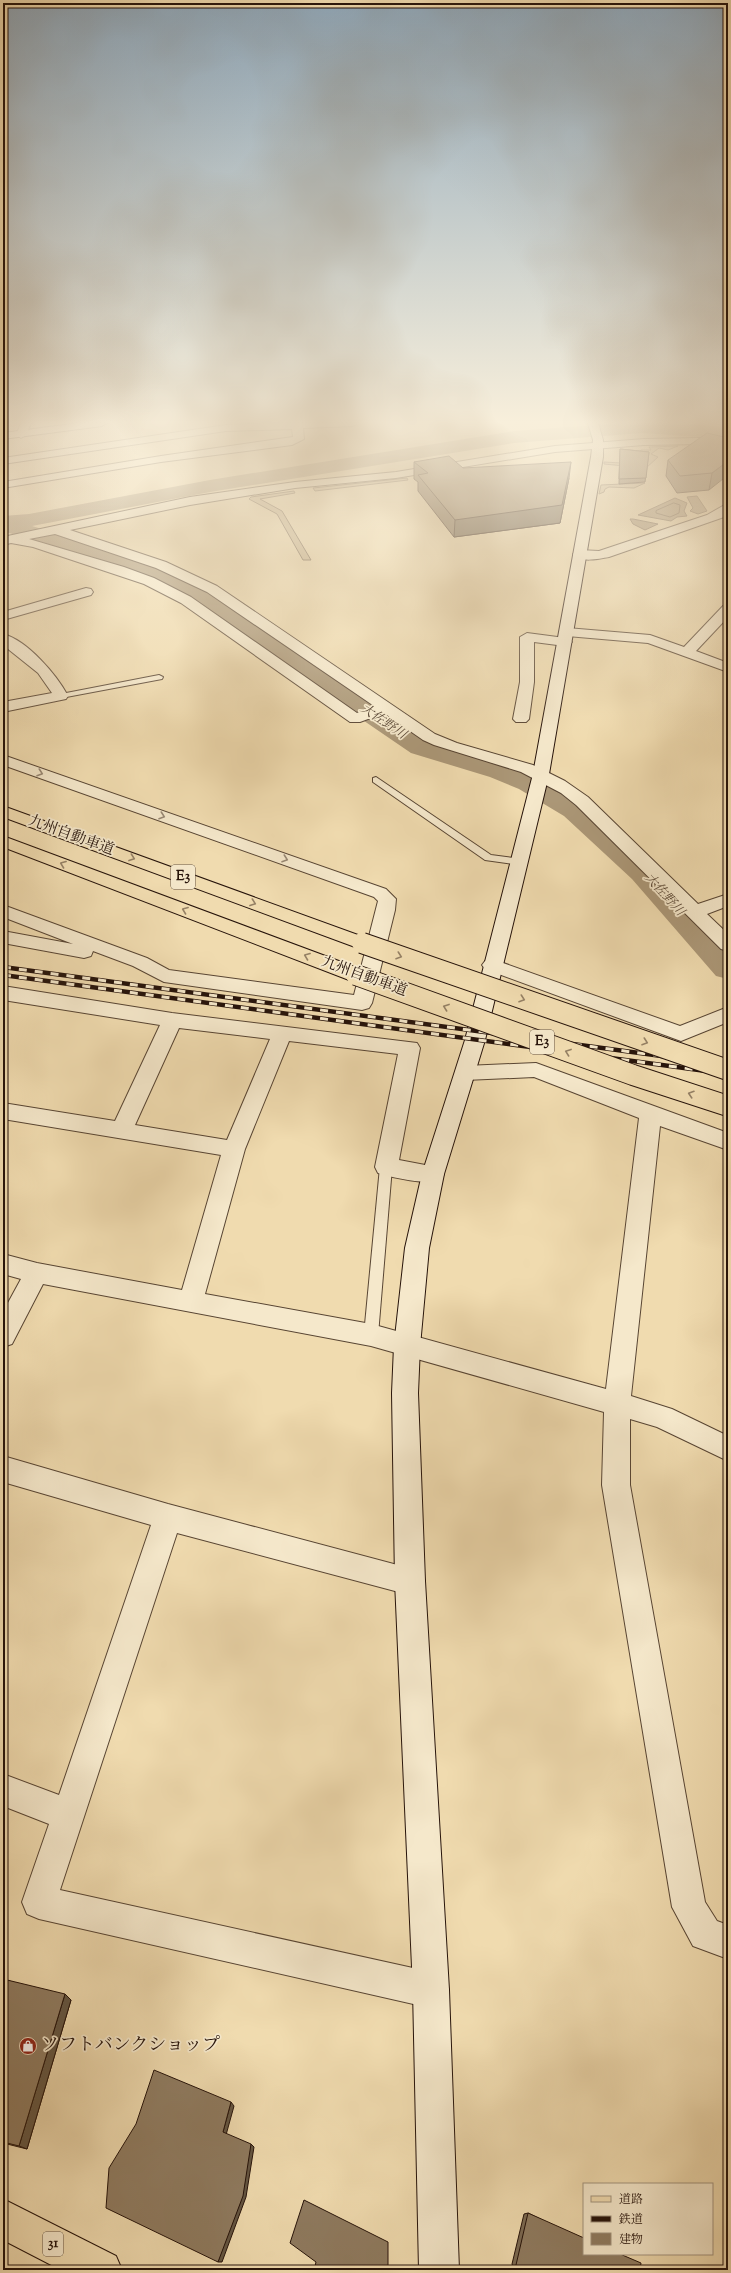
<svg xmlns="http://www.w3.org/2000/svg" width="731" height="2273" font-family="'Sorts Mill Goudy','Noto Serif JP',serif">
  <style>
    .green { fill: #ceb993; stroke: #7a664e }
    .water { fill: #ab9777; stroke: #76624b }
    .lines { fill: none; stroke-linecap: round; stroke-linejoin: round }
    .shore { stroke: #685540; stroke-width: 1 }
    .river { fill: #ab9777; fill-rule: evenodd }
    .lane-casing { stroke: #584533; stroke-width: 2 }
    .street-casing { stroke: #584533; stroke-width: 2 }
    .secondary-casing { stroke: #26130a; stroke-width: 2 }
    .primary-casing { stroke: #26130a; stroke-width: 2 }
    .highway-casing { stroke: #26130a; stroke-width: 2 }
    .lane { fill: #f5e8cb; fill-rule: evenodd }
    .street { fill: #f5e8cb; fill-rule: evenodd }
    .secondary { fill: #f5e8cb; fill-rule: evenodd }
    .primary { fill: #f0dbaf; fill-rule: evenodd }
    .highway { fill: #f0dbaf; fill-rule: evenodd }
    .rail-casing { stroke: #26130a; stroke-width: 4.5 }
    .rail { stroke: #f5e8cb; stroke-width: 3; stroke-dasharray: 8; stroke-linecap: butt }
    .highway-bridge-casing { stroke: #26130a; stroke-width: 22; stroke-linecap: butt }
    .highway-bridge { stroke: #f0dbaf; stroke-width: 20 }
    .wall { fill: #7b6a53; stroke: #26130a }
    .shaded-wall { fill: #645643; stroke: #26130a }
    .building { fill: #8f7b60; stroke: #26130a }
    .oneway { stroke: #988874 }
    .oneway2 { stroke: #958165 }
    .labels { text-anchor: middle; dominant-baseline: central; stroke-width: 3.5; stroke-linejoin: round; paint-order: stroke }
    .far-water-label { font-size: 13px; font-style: italic; fill: #5b4836; stroke: #f5e8cb }
    .shield { fill: #f5e8cb; stroke: #645344; stroke-width: 1 }
    .shield-label { font-size: 14px; font-weight: bold; fill: #26130a }
    .street-label { font-size: 15px; fill: #26130a; stroke: #f5e8cb }
    .near-poi-label { font-size: 18px; fill: #26130a; stroke: #f5e8cb; text-anchor: start }
  </style>
  <rect width="100%" height="100%" fill="#f0dbaf"/>
  <filter id="stains"><feTurbulence type="fractalNoise" baseFrequency=".005" numOctaves="4"/><feColorMatrix values="0 0 0 0 .2 0 0 0 0 .09 0 0 0 0 .02 0 0 0 .5 -.17"/></filter>
  <radialGradient id="worn" r=".72"><stop offset=".6" stop-color="#630" stop-opacity="0"/><stop offset="1" stop-color="#630" stop-opacity=".3"/></radialGradient>
  <g class="green">
    <polygon points="678,446 668,450 659,448 651,454 658,457 646,468 604,464 604,462 639,464 641,450 651,450 649,447"/>
    <polygon points="407,478 408,480 315,491 313,488"/>
    <polygon points="645,483 634,488 609,487 605,489 604,492 599,494 601,485"/>
    <polygon points="294,491 295,493 260,499 282,511 311,560 303,560 277,514 249,499 251,497"/>
  </g>
  <g class="water">
    <polygon points="697,496 707,511 698,514 690,511 693,508 687,497"/>
    <polygon points="675,498 687,503 684,511 687,516 677,517 671,521 638,515"/>
    <polygon points="630,519 633,519 658,524 645,530 633,524"/>
  </g>
  <g class="lines">
    <polygon class="shore" points="674,503 680,505 679,513 670,517 656,513 656,511"/>
    <polygon class="river" points="623,423 666,423 728,427 728,439 642,433 514,443 210,492 32,526 172,569 431,741 510,765 539,777 586,804 654,865 728,947 728,979 716,976 632,879 564,816 519,789 490,777 411,753 156,579 3,531 3,516 29,514 210,480 514,431"/>
    <g class="lane-casing">
      <g id="lane">
        <polygon points="159,675 163,677 162,679 61,698 57,696 61,694"/>
        <polygon points="376,777 491,855 520,859 525,862 520,865 485,860 373,782 373,778"/>
        <polygon points="386,1162 390,1164 392,1167 378,1335 376,1339 371,1341 366,1339 364,1335 380,1167 382,1164"/>
      </g>
    </g>
    <g class="street-casing">
      <g id="street">
        <polygon points="21,423 31,423 26,435 21,438 16,435"/>
        <polygon points="277,423 358,423 353,426 303,428 304,439 292,445 161,462 3,488 3,482 161,456 293,437 292,429 226,431 3,464 3,458 226,425"/>
        <path d="M701,438L728,440V446L701,444L644,445L555,452L396,478L295,488L190,505L70,530L166,562L217,586L435,734L457,743L533,765L565,781L588,797L698,904L728,894V906L707,914L728,934V951L721,949L576,805L561,793L521,772L434,745L423,740L384,713L360,722H350L181,603L144,584L33,547L11,543L3,545V537L190,497L295,482L396,472L555,446L644,439ZM55,534L156,568L207,592L374,706L357,713L191,597L154,578L124,567L29,539Z"/>
        <path d="M728,503L727,516L609,557C599,559 579,563 573,554L579,550L599,551L707,515Z"/>
        <polygon points="86,588 91,589 93,592 91,595 3,620 3,612"/>
        <polygon points="728,605 728,617 696,651 728,663 728,672 648,643 567,636 560,632 567,628 650,635 684,647 723,606"/>
        <polygon points="527,633 565,638 572,642 565,646 534,642 534,682 529,719 526,722 516,722 513,719 520,682 520,637"/>
        <path d="M3,634C27,640 57,675 68,696L66,699L3,712V702L52,693L38,673L3,645Z"/>
        <polygon points="3,755 386,889 396,899 395,910 372,1003 369,1008 362,1010 164,982 133,966 93,951 91,956 84,958 3,943 3,931 73,944 3,917 3,905 147,958 169,970 354,995 378,901 374,897 3,765"/>
        <polygon points="492,959 680,1026 728,1007 728,1022 681,1041 485,969 482,965 485,961"/>
        <path d="M3,986L172,1013L417,1043L420,1048L399,1160L441,1168L444,1174L441,1180C426,1185 394,1178 378,1173L375,1167L398,1054L289,1041L245,1149L205,1294L371,1324L606,1389L639,1118L534,1077L465,1080L458,1078L455,1073L458,1068L465,1066L536,1063L728,1133V1150L660,1126L631,1396L672,1409L728,1436V1461L657,1427L630,1419V1485L705,1902L717,1921L728,1925V1959L693,1946L672,1907L602,1485L604,1412L371,1346L43,1284L12,1344L3,1347V1312L21,1279L3,1274V1254L37,1263L182,1290L221,1155L3,1119V1103L115,1121L160,1025L3,1000ZM179,1028L270,1039L227,1140L135,1125Z"/>
        <polygon points="3,1456 168,1504 420,1571 425,1581 420,1591 410,1595 177,1533 60,1890 431,1972 444,1977 449,1990 444,2003 431,2008 39,1919 27,1914 22,1902 49,1824 3,1806 3,1774 59,1795 151,1525 3,1482"/>
      </g>
    </g>
    <g class="secondary-casing">
      <g id="secondary">
        <polygon points="79,423 107,423 102,426 3,439 3,433"/>
        <polygon points="588,423 598,423 603,440 603,457 549,774 485,1040 444,1174 429,1248 420,1346 418,1393 425,1581 449,1990 459,2270 419,2270 413,1990 395,1581 392,1393 394,1346 405,1248 422,1174 465,1040 533,774 591,457 593,440"/>
      </g>
    </g>
    <g class="primary-casing">
      <polygon id="primary" points="3,2199 116,2256 122,2270 61,2270 3,2240"/>
    </g>
    <g class="highway-casing">
      <g id="highway">
        <polygon points="3,806 369,939 371,943 369,947 362,949 355,947 3,817"/>
        <polygon points="3,836 363,970 366,975 363,980 356,981 349,980 3,847"/>
      </g>
    </g>
    <use href="#lane" class="lane"/>
    <use href="#street" class="street"/>
    <use href="#secondary" class="secondary"/>
    <use href="#primary" class="primary"/>
    <use href="#highway" class="highway"/>
    <g class="rail-casing">
      <g id="rail">
        <polyline points="3,967 728,1065"/>
        <polyline points="3,975 728,1074"/>
      </g>
    </g>
    <use href="#rail" class="rail"/>
    <g class="highway-bridge-casing">
      <g id="highway-bridge">
        <polyline points="362,943 728,1070"/>
        <polyline points="356,975 633,1075 728,1106"/>
      </g>
    </g>
    <use href="#highway-bridge" class="highway-bridge"/>
  </g>
  <g class="wall">
    <polygon points="728,438 709,490 677,493 666,476 668,460"/>
    <polygon points="620,449 649,452 645,482 619,484"/>
    <polygon points="414,462 463,468 569,478 560,523 454,537 418,491 418,482 414,479"/>
    <polygon points="3,1979 71,2000 27,2149 3,2143"/>
    <polygon points="528,2213 640,2270 514,2270 512,2264 524,2214"/>
  </g>
  <g class="shaded-wall">
    <polygon points="728,461 728,475 709,490 712,473"/>
    <polygon points="571,462 569,478 560,523 454,537 455,520"/>
    <polygon points="65,1994 71,2000 27,2149 19,2146"/>
    <polygon points="231,2102 234,2106 226,2135 223,2132"/>
    <polygon points="251,2144 254,2147 246,2197 222,2262 218,2262"/>
  </g>
  <g class="building">
    <polygon points="707,433 728,438 728,461 712,473 680,476 668,460"/>
    <polygon points="620,449 649,452 646,478 619,479"/>
    <polygon points="449,456 463,468 571,462 562,505 455,520 418,475 428,473 414,462"/>
    <polygon points="3,1979 65,1994 19,2146 3,2142"/>
    <polygon points="154,2070 231,2102 223,2132 251,2144 243,2196 218,2262 106,2208 109,2168 136,2124"/>
    <polygon points="304,2200 388,2242 388,2270 314,2270 316,2262 290,2243"/>
    <polygon points="528,2213 584,2238 584,2254 620,2254 641,2263 640,2270 517,2270 516,2265"/>
  </g>
  <defs><path id="oneway-chevron" d="M-2-3.5L2.5 0L-2 3.5" fill="none" stroke-width="1.6" stroke-linecap="round" stroke-linejoin="round"/></defs>
  <g class="oneway">
    <use href="#oneway-chevron" transform="translate(40 773) rotate(19)"/>
    <use href="#oneway-chevron" transform="translate(162 816) rotate(19)"/>
    <use href="#oneway-chevron" transform="translate(285 859) rotate(19)"/>
  </g>
  <g class="oneway2">
    <use href="#oneway-chevron" transform="translate(132 858) rotate(20)"/>
    <use href="#oneway-chevron" transform="translate(63 864) rotate(-159)"/>
    <use href="#oneway-chevron" transform="translate(253 903) rotate(20)"/>
    <use href="#oneway-chevron" transform="translate(185 910) rotate(-159)"/>
    <use href="#oneway-chevron" transform="translate(307 956) rotate(-159)"/>
    <use href="#oneway-chevron" transform="translate(399 956) rotate(19)"/>
    <use href="#oneway-chevron" transform="translate(522 999) rotate(19)"/>
    <use href="#oneway-chevron" transform="translate(446 1007) rotate(-160)"/>
    <use href="#oneway-chevron" transform="translate(645 1042) rotate(19)"/>
    <use href="#oneway-chevron" transform="translate(568 1052) rotate(-160)"/>
    <use href="#oneway-chevron" transform="translate(691 1094) rotate(-162)"/>
  </g>
  <linearGradient id="sky" x2="0" y2="1"><stop stop-color="#8fa8bb"/><stop offset="0.57" stop-color="#f8efdb"/><stop offset="1" stop-color="#f8efdb" stop-opacity="0"/></linearGradient>
  <rect width="731" height="741" fill="url(#sky)"/>
  <defs>
    <g id="shop-disc" transform="scale(0.9)"><circle r="9.5" fill="#8f2418" stroke="#f5e8cb"/><path d="M-5-2.5h2.3a2.7 3.5 0 0 1 5.4 0H5L5.5 6h-11ZM-1.5-2.5h3a1.5 2.3 0 0 0-3 0Z" fill="#fff"/></g>
  </defs>
  <g fill-rule="evenodd">
    <use href="#shop-disc" x="28" y="2046"/>
  </g>
  <g class="labels">
    <g class="far-water-label">
      <text transform="translate(383 722) rotate(34)">大佐野川</text>
      <text transform="translate(664 895) rotate(48)">大佐野川</text>
    </g>
    <g class="shield">
      <rect x="171" y="865" width="24" height="24" rx="3"/>
      <rect x="530" y="1030" width="24" height="24" rx="3"/>
      <rect x="43" y="2232" width="20" height="24" rx="3"/>
    </g>
    <g class="shield-label">
      <text x="183" y="877">E3</text>
      <text x="542" y="1042">E3</text>
      <text x="53" y="2244">31</text>
    </g>
    <g class="street-label">
      <text transform="translate(71 836) rotate(20)">九州自動車道</text>
      <text transform="translate(364 977) rotate(20)">九州自動車道</text>
    </g>
    <g class="near-poi-label">
      <text x="41" y="2046">ソフトバンクショップ</text>
    </g>
  </g>
  <rect width="731" height="2273" fill="none" stroke="#f0dbaf" stroke-width="16"/>
  <rect x="4" y="4" width="723" height="2265" fill="none" stroke="#26130a" stroke-width="2"/>
  <rect x="8" y="8" width="715" height="2257" fill="none" stroke="#26130a"/>
  <rect x="583" y="2183" width="130" height="72" fill="#f5e8cb" stroke="#a2937e"/>
  <rect x="591" y="2196" width="20" height="6" fill="#f0dbaf" stroke="#a2937e"/>
  <text x="619" y="2203" font-size="12" fill="#26130a">道路</text>
  <rect x="591" y="2216" width="20" height="6" fill="#26130a" stroke="#a2937e"/>
  <text x="619" y="2223" font-size="12" fill="#26130a">鉄道</text>
  <rect x="591" y="2233" width="20" height="12" fill="#8f7b60" stroke="#a2937e"/>
  <text x="619" y="2243" font-size="12" fill="#26130a">建物</text>
  <rect width="100%" height="100%" filter="url(#stains)"/>
  <rect width="100%" height="100%" fill="url(#worn)"/>
</svg>
